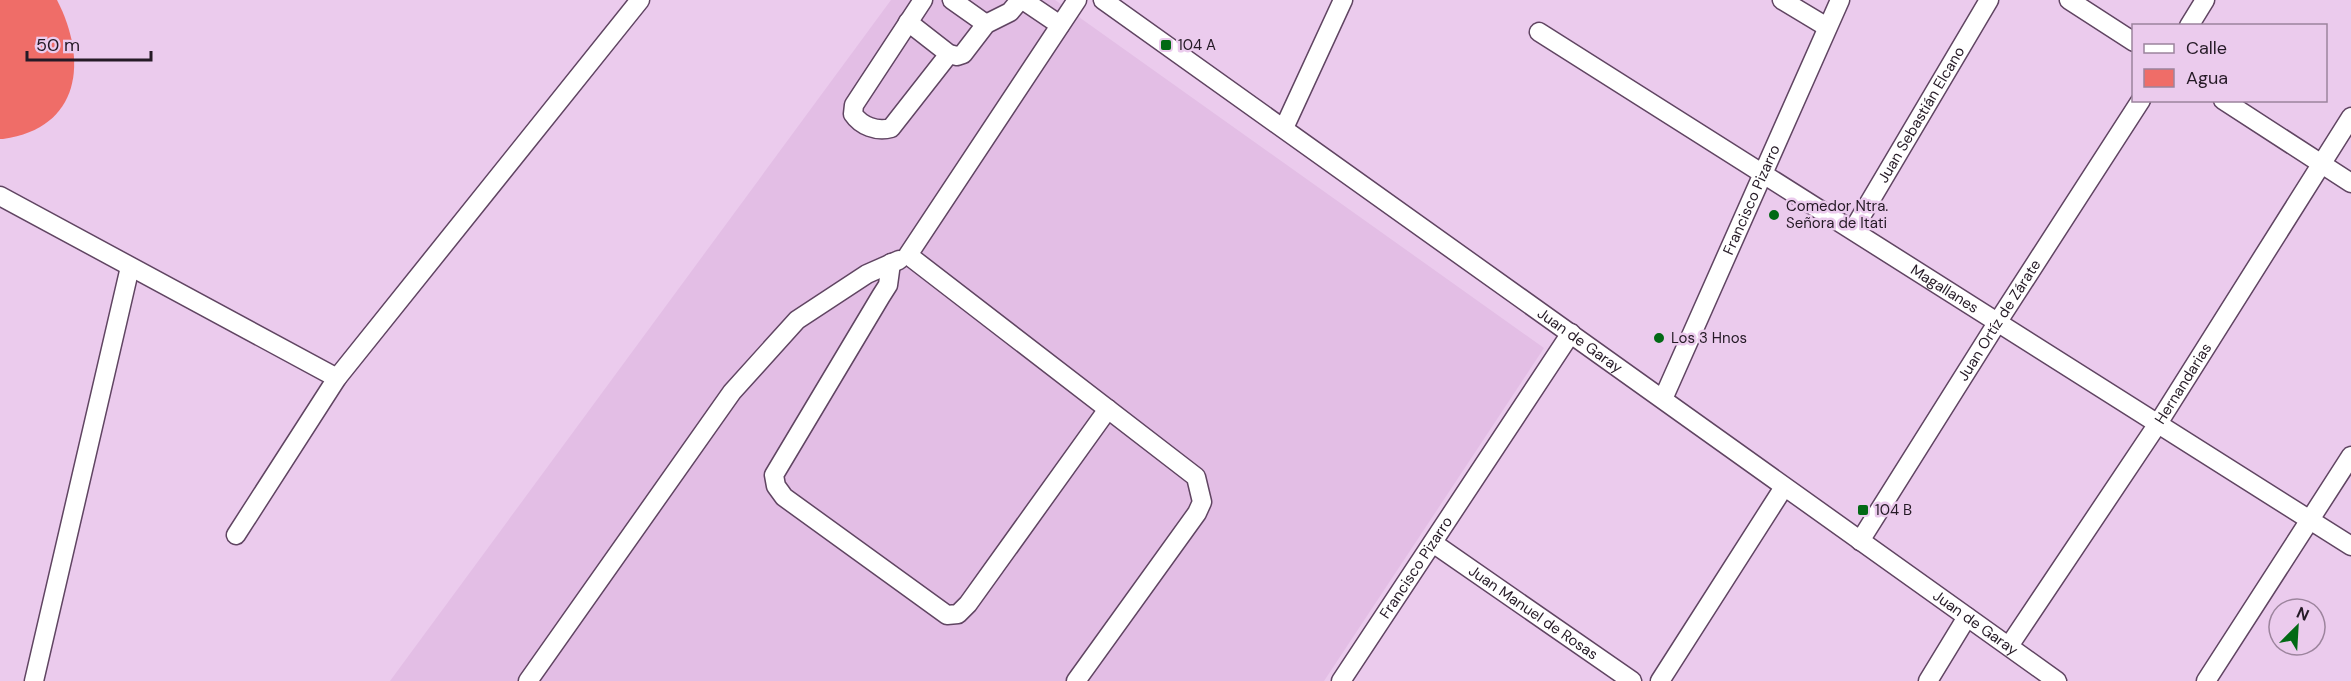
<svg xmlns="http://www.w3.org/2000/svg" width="2351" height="681" font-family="'DM Sans',sans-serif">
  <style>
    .built { fill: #e3bee5 }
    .water { fill: #ef6d68 }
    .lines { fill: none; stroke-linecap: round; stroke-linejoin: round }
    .minor-casing { stroke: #604562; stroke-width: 21 }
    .minor { stroke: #fff; stroke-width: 18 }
    .poi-dot { fill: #026915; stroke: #ebcbed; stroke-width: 2 }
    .labels { text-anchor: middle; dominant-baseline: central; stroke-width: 5; stroke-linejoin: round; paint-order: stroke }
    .poi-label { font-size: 15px; fill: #251a26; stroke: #ebcbed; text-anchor: start }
    .street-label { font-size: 15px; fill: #251a26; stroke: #ebcbed }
  </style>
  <rect width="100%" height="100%" fill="#ebcbed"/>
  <polygon class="built" points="891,0 1055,0 1544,348 1324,681 390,681"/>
  <path class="water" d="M0,0H57C88,60 81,128 3,139H0Z"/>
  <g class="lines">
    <g class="minor-casing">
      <g id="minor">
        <path d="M923,0L854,105L853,114C861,126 877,132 891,128L949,54"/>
        <polyline points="952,0 986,24"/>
        <polyline points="1023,0 1060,25"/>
        <path id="s1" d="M1103,0L2057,681"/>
        <polyline points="1782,0 1827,27"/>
        <polyline points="2069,0 2134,42"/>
        <polyline points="908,22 949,54 957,56 963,54 986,24 1010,12 1020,0"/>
        <polyline points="2189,26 2205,0"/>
        <path id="s2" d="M1539,32L2351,546"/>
        <polyline points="2223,100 2351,183"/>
        <polyline points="1284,128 1343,0"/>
        <polyline points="0,196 337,378"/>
        <path id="s3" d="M1853,230L1989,0"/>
        <polyline points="891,263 888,285 881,296 774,475 776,486 784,497 947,615 958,614 968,604 1108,409"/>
        <path id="s4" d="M1663,399L1840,0"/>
        <polyline points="236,535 337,378 640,0"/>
        <path id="s5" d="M1860,541L1997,323L2141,100"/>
        <path id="s6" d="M1433,543L1632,681"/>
        <path id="s7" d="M2009,646L2157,425L2351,117"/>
        <polyline points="34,681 130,267"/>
        <polyline points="528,681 732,392 797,320 867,274 899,260"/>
        <polyline points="1076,681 1197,513 1202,502 1196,477 908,255 1077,0"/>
        <path id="s8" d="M1341,681L1571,333"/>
        <polyline points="1660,681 1784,487"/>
        <polyline points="1928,681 1967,617"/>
        <polyline points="2206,681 2351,456"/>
      </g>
    </g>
    <use href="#minor" class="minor"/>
  </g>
  <g class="poi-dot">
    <rect x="1160" y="39" width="12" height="12" rx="3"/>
    <circle cx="1774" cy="215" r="6"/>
    <circle cx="1659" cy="338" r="6"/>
    <rect x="1857" y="504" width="12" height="12" rx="3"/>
  </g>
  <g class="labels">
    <g class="poi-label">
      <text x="1178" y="45">104 A</text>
      <text x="1786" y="206">Comedor Ntra.<tspan x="1786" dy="17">Señora de Itati</tspan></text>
      <text x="1671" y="338">Los 3 Hnos</text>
      <text x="1875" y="510">104 B</text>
    </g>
    <g class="street-label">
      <text stroke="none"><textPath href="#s3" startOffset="134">Juan Sebastián Elcano</textPath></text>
      <text stroke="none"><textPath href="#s4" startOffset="218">Francisco Pizarro</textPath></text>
      <text stroke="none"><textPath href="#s2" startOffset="480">Magallanes</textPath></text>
      <text stroke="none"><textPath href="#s5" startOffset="261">Juan Ortíz de Zárate</textPath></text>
      <text stroke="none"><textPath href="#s1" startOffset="586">Juan de Garay</textPath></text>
      <text stroke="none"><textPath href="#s7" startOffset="315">Hernandarias</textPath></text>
      <text stroke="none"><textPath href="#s8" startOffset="136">Francisco Pizarro</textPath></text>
      <text stroke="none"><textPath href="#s6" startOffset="122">Juan Manuel de Rosas</textPath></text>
      <text stroke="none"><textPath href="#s1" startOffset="1072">Juan de Garay</textPath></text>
    </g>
  </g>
  <rect x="2132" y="24" width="195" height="78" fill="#ebcbed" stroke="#9c849d" stroke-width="1.5"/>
  <rect x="2144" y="44" width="30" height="9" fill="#ffffff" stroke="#9c849d" stroke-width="1.5"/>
  <text x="2186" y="54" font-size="18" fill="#251a26">Calle</text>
  <rect x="2144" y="69" width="30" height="18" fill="#ef6d68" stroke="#9c849d" stroke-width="1.5"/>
  <text x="2186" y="84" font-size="18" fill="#251a26">Agua</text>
  <g transform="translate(2297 627) rotate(24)"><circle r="28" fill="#ebcbed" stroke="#9c849d" stroke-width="1.5"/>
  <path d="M0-4.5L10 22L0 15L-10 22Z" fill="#026915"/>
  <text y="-9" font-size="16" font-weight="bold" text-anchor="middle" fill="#251a26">N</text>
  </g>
  <path d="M27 51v9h124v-9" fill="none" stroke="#251a26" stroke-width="3"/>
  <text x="36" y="51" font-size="18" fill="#251a26" stroke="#ebcbed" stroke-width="4.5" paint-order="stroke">50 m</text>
</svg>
